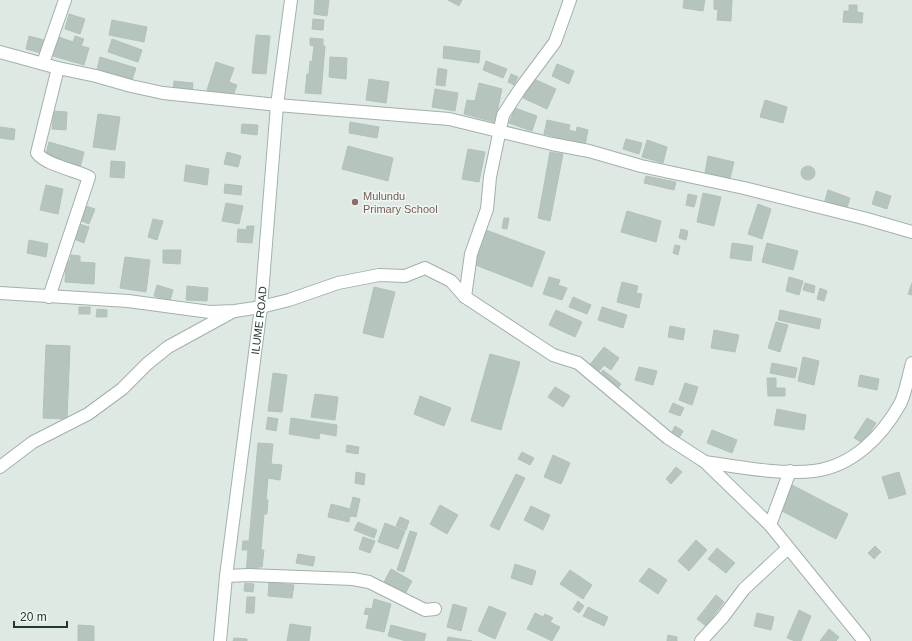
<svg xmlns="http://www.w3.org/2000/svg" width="912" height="641" font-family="Helvetica,sans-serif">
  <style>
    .building { fill: #b5c4bd; stroke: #b2c2ba }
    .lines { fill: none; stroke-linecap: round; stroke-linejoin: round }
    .street-casing { stroke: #a3b0aa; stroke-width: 14 }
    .secondary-casing { stroke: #9fb4ab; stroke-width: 14 }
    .street { stroke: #fff; stroke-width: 12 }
    .secondary { stroke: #fff; stroke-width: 12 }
    .education-dot { fill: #8d6e63; stroke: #eff6f2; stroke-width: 1.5 }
    .labels { text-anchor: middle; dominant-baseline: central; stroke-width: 3; stroke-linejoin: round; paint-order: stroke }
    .education-label { font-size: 11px; fill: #785e54; stroke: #eff6f2; text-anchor: start }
    .street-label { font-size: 11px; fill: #223830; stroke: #eff6f2 }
  </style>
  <rect width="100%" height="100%" fill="#dfe9e4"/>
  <g class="building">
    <polygon points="315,0 329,0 327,16 314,14"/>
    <polygon points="448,0 462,0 459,6"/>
    <polygon points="684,0 705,0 703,11 683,8"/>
    <polygon points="714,0 732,0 731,21 717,20 718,10 714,9"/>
    <polygon points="849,5 857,5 857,12 863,13 862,23 843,22 844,11 849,11"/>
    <polygon points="69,14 85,19 80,34 65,29"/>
    <polygon points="313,19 324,20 323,30 312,29"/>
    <polygon points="112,20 147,27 144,42 109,35"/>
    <polygon points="256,35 270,36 266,74 252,73"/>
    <polygon points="29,36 44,40 41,53 26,49"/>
    <polygon points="75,36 84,39 81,46 89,48 84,65 53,56 59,37 73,42"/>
    <polygon points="310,38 323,39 323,46 325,46 321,94 305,93 307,74 309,74 310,61 312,62 314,46 310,45"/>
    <polygon points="112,39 142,50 138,62 108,52"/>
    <polygon points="444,46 480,51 479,63 443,58"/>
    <polygon points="100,57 136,68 131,83 96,73"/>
    <polygon points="330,57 347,58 346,79 329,77"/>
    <polygon points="486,61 507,69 503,78 483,70"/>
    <polygon points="216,62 234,68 229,82 237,85 232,98 207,90"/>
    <polygon points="557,64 574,71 569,84 552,76"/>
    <polygon points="438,68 447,70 445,86 436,85"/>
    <polygon points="511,74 518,77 514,85 508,82"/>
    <polygon points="532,78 556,89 547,109 523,98"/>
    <polygon points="369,79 389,82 386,103 366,100"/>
    <polygon points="174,81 193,83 192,93 173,90"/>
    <polygon points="479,83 502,89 495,122 464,114 467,100 475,101"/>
    <polygon points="435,89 458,93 455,111 432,107"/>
    <polygon points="765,100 787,107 783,123 760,117"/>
    <polygon points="515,108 537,116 532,131 509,123"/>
    <polygon points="54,111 67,112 66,130 52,129"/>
    <polygon points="98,114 120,117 115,150 93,147"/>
    <polygon points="547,120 570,125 569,130 576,132 577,127 588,130 585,145 544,134"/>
    <polygon points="350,122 379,127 377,138 349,133"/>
    <polygon points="242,124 258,125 257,135 241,133"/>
    <polygon points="0,127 15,129 14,140 0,138"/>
    <polygon points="626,139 642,143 639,154 623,149"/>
    <polygon points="647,140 667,147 663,163 642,157"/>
    <polygon points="49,142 84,152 80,168 45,158"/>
    <polygon points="348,146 393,158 388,181 342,169"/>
    <polygon points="468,149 485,152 479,182 462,179"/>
    <polygon points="227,152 241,156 238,167 224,164"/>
    <polygon points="550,152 563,154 550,221 538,218"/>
    <polygon points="708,156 734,162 730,178 705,173"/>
    <polygon points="111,161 125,162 124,178 110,177"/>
    <polygon points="186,165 209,169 207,185 184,181"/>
    <circle cx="808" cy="173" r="7"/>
    <polygon points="646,176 676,182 674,190 644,183"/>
    <polygon points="225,184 242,186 241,195 224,193"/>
    <polygon points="46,185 63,189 58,214 40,210"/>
    <polygon points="828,190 850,198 846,211 824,204"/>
    <polygon points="876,191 891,196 887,209 872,204"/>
    <polygon points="703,193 721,197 714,226 697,222"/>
    <polygon points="688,194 697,196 694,207 686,205"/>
    <polygon points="226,203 243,206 239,224 222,221"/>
    <polygon points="758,204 771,209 762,239 748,234"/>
    <polygon points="83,205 95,209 89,224 79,220"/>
    <polygon points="627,211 661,221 656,242 621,232"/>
    <polygon points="504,218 509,218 507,229 502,228"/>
    <polygon points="153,219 163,221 157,240 148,237"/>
    <polygon points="76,223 89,227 84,243 71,238"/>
    <polygon points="247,226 254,226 252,243 237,242 238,229 246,230"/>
    <polygon points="681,229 688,231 686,240 679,238"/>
    <polygon points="486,230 545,252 532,287 473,264"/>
    <polygon points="29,240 48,244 46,257 27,253"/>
    <polygon points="732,243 753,246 751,261 730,258"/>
    <polygon points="767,243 798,251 793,270 762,262"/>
    <polygon points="675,245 680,246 678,255 673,253"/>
    <polygon points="163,250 181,250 180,264 163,263"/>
    <polygon points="71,255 80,256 80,262 95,263 94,284 65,282 66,261 70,261"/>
    <polygon points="125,257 150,260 146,292 120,288"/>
    <polygon points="549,277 560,280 558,285 567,288 562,300 543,294"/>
    <polygon points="789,277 803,281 799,295 786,291"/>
    <polygon points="622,282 638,286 636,293 642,294 639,308 617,302"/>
    <polygon points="805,283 815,286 814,293 803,290"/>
    <polygon points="912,283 912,295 908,294"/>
    <polygon points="157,285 173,290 170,301 154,296"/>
    <polygon points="187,286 208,288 207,301 186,300"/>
    <polygon points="374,287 395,292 383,338 363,333"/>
    <polygon points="820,288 827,291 824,301 817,299"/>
    <polygon points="573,297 591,305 587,314 569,307"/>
    <rect x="79" y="307" width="11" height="7"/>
    <polygon points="602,307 627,315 623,328 598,320"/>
    <polygon points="97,309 107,310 107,317 96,317"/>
    <polygon points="556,310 582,322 575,337 549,325"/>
    <polygon points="780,310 821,319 819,329 778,320"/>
    <polygon points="776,322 788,325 780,352 768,348"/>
    <polygon points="670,326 685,329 683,340 668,337"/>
    <polygon points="714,330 739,335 735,352 711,348"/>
    <polygon points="46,345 70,346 67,419 43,418"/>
    <polygon points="604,347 619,358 611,370 604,365 597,374 588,367"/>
    <polygon points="490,354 520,362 501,430 471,421"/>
    <polygon points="803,357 819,361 814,385 798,381"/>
    <polygon points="772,363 797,368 795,378 770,373"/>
    <polygon points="639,367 657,371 653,385 635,380"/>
    <polygon points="603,370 621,384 611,396 594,382"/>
    <polygon points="273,373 287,375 282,412 268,411"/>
    <polygon points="860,375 879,379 877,390 858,386"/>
    <polygon points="767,378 776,378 776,388 785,388 785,396 768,396"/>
    <polygon points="685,383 698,387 692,405 679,400"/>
    <polygon points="555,387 570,396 563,407 548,397"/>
    <polygon points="315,394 338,397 335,420 311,417"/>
    <polygon points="420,396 451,408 444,426 414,414"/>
    <polygon points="673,403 684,408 680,416 669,412"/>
    <polygon points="777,409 806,415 804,430 774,425"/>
    <polygon points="268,417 278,419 276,431 266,429"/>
    <polygon points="291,418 337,425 336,436 320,433 319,439 289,434"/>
    <polygon points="867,418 876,423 863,443 854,438"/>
    <polygon points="675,426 683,431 678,440 670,436"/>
    <polygon points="712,430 737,440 732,453 707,443"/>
    <polygon points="258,443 273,444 271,464 282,465 280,480 268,478 266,500 268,500 267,514 264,514 261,550 264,550 262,567 258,567 258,574 246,573 248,550 242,550 243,541 249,541"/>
    <polygon points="347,445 359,447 358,454 346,452"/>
    <polygon points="522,452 534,458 530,465 518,459"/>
    <polygon points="553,455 570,463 561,484 544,477"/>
    <polygon points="676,467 682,472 671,484 666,479"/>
    <polygon points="356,472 365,474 364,485 355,483"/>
    <polygon points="899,472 906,494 889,499 882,477"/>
    <polygon points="516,474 525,478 499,530 490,526"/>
    <polygon points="792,485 848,514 836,539 780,510"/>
    <polygon points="353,497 360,499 356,517 350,516 349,522 328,517 331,504 350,509"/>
    <polygon points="440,505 458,515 447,534 430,524"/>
    <polygon points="531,506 550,515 543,530 524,520"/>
    <polygon points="400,517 409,521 406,530 396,526"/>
    <polygon points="358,522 377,530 374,538 354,530"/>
    <polygon points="385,523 405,531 398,549 378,542"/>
    <polygon points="410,531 417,533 404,572 397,570"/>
    <polygon points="363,537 375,541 370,553 359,549"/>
    <polygon points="696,540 707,550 689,571 678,561"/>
    <polygon points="875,546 881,552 874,559 868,553"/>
    <polygon points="717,548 735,563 726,573 708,559"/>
    <polygon points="298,554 315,557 313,566 296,563"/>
    <polygon points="515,564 536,571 532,585 511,578"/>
    <polygon points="649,568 667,580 658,594 639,581"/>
    <polygon points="391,569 412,581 404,596 383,584"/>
    <polygon points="570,570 592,585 583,599 560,584"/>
    <polygon points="269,582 294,585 292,598 268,596"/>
    <polygon points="245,583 254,584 253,592 244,591"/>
    <polygon points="716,595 724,602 706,626 697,619"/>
    <polygon points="247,597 255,597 254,613 246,613"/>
    <polygon points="374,599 391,604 384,632 366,628 369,615 364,614 366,608 372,609"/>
    <polygon points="578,601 584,606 579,613 573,609"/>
    <polygon points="453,604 467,608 461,631 447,627"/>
    <polygon points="489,606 506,613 495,639 478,631"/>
    <polygon points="588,607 608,617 604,626 583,616"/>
    <polygon points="799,610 811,616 801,641 795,641 787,638"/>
    <polygon points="535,613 543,617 545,614 553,618 550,622 560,627 552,641 527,629"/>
    <polygon points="757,613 774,617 771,630 754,626"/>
    <polygon points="290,624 311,627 309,641 287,641"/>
    <polygon points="78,625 94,626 94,641 78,641"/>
    <polygon points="391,625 426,634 424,641 406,641 388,636"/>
    <polygon points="829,629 839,637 836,641 820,641"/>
    <polygon points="668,635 677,637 677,641 667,641"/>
    <polygon points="448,637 472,641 447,641"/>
    <polygon points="234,638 247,639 247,641 233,641"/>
  </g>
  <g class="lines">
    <g class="street-casing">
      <g id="street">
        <polyline points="0,52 58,68 96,76 131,86 163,93 277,105 449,119 552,144 589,151 641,166 744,188 867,219 912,232"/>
        <polyline points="43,63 65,0"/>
        <polyline points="0,293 128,301 210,312 235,311 261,307 289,300 338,283 379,275 405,276 425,268 451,281 465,297 553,355 578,363 668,438 705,462 770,525 864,641"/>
        <path d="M49,297L89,177C75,170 46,165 37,153L58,68"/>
        <polyline points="465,297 471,254 487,209 490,177 503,115 520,89 555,42 570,0"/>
        <path d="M705,462C739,467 781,475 814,471C853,466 882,436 900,404C905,395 909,374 912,363"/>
        <polyline points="0,467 33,442 88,414 122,389 147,364 168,347 232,312"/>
        <polyline points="770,525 790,471"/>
        <polyline points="226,576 249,575 353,579 369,582 425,610 435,609"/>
        <polyline points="701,641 723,617 744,589 788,548"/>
      </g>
    </g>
    <g class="secondary-casing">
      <g id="secondary">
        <path id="s1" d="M220,641L226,576L261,307L277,105L291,0"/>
      </g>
    </g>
    <use href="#street" class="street"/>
    <use href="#secondary" class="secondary"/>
  </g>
  <circle class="education-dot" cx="355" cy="202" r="4"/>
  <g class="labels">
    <g class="education-label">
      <text x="363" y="196">Mulundu<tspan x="363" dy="13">Primary School</tspan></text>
    </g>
    <g class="street-label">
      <text stroke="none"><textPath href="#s1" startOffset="323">ILUME ROAD</textPath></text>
    </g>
  </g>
  <path d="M14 621v6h53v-6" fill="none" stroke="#223830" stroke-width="2"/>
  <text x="20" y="621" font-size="12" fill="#223830" stroke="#eff6f2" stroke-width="3" paint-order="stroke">20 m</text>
</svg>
